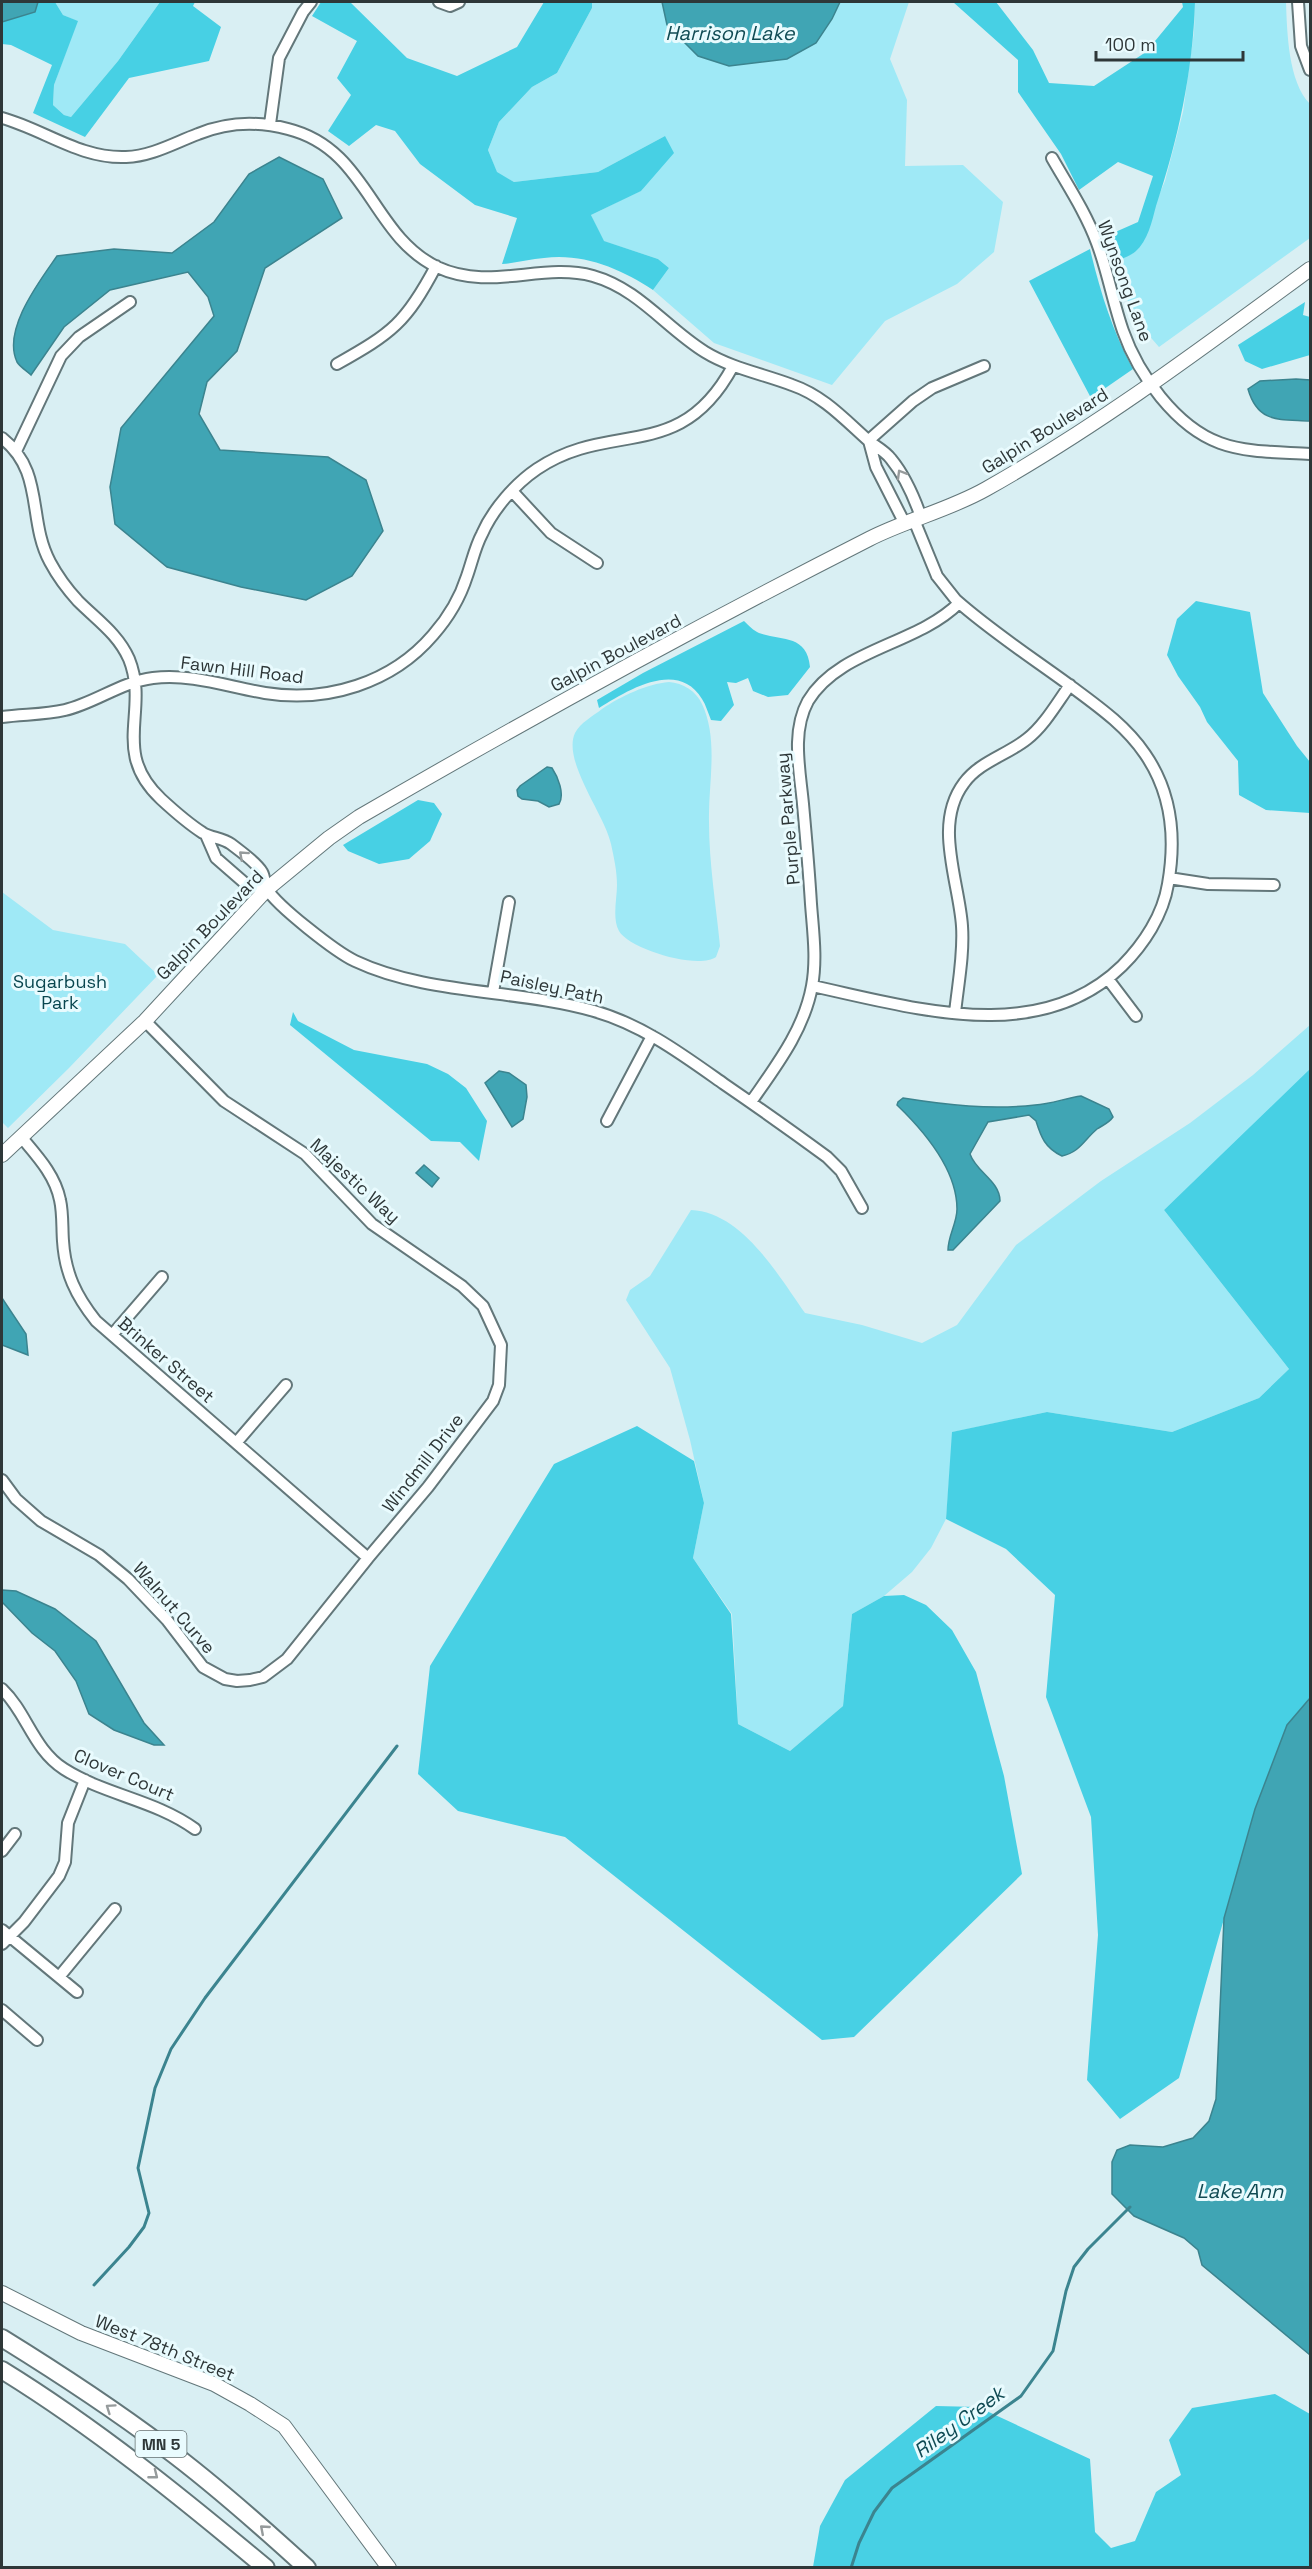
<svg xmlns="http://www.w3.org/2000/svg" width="1312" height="2569" font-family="'Space Grotesk',sans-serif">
  <rect width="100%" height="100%" fill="#d9eff3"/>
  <!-- green -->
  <path fill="#9fe9f6" d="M55 2H160L118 61 71 117 64 115 53 105 54 85 77 21 63 15Z
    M592 2H662L667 25 698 56 729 66 787 59 816 43 832 20 840 2H909L890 59 907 100 905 166 963 165 1003 202 994 252 957 284 885 321 832 385 714 343 653 290 669 268 658 259 603 241 591 215 642 190 665 136 598 172 514 182 497 173 488 150 499 122 532 87 557 73 592 8Z
    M1195 2H1286C1287 31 1288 82 1310 104V238L1159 347 1133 317 1115 262 1135 252 1165 181 1183 112 1194 32Z
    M669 682C683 683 696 691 702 704 719 740 708 784 709 822 709 863 716 905 720 946L716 957C698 970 629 949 619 931 612 918 617 899 617 885 617 871 614 858 611 844 605 815 562 761 575 733 580 723 593 716 602 709 621 696 647 684 669 682Z
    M2 892 53 930 125 944 158 975 69 1068 8 1128 2 1122Z
    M1310 1025V1071L1164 1210 1289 1369 1259 1398 1172 1432 1047 1412 953 1432 946 1519 931 1548 912 1572 884 1596 852 1614 843 1706 790 1751 738 1724 732 1614 693 1558 704 1503 690 1440 670 1368 626 1300 630 1290 650 1276 691 1210C742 1212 778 1275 805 1313L862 1325 922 1343 957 1325 1016 1245 1101 1181 1190 1123 1253 1075Z"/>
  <!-- forest -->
  <path fill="#47d0e4" d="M38 2H55L63 15 78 21 54 85 53 105 64 115 71 117 118 61 160 2H195L193 6 221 27 209 61 129 78 85 137 33 113 52 65 11 45 2 44V22L35 12Z
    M321 2H350L407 58 457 76 517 47 544 2H592V8L557 73 532 87 499 122 488 150 497 172 514 182 598 172 665 136 674 153 641 191 591 215 604 241 658 259 669 268 653 290C621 269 584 253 544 258 530 259 516 263 502 264L517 218 475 205 420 164 395 131 376 125 349 146 328 131 351 95 337 78 357 41 312 16Z
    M953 2H996L1033 50 1049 83 1094 86 1146 52 1183 7 1182 2H1195C1193 71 1178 140 1156 206 1152 221 1148 241 1135 252 1130 256 1121 259 1114 262L1104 237 1138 222 1153 176 1118 162 1079 190 1061 154 1018 92V60Z
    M1090 249C1100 291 1112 330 1133 369L1091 398 1029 281Z
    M1305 302 1303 315 1310 317V355L1262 369 1245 361 1238 345Z
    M1196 601 1250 612 1263 693 1297 746 1310 762V813L1266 810 1239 795 1238 761 1207 722 1200 707 1178 676 1167 655 1177 619Z
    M744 621C748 625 754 631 759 633 781 641 807 634 810 667L788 695 768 697 753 691 748 678 736 683 727 682 734 705 721 721 711 720C708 713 706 705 702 699 678 659 628 690 599 708L597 700 643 673Z
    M418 800 434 803 442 814 430 841 409 859 379 864 348 851 343 845Z
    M293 1012 298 1021 354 1050 427 1064 448 1074 466 1088 487 1121 479 1161 460 1142 431 1141 290 1025Z
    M1310 1069V1698L1287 1725 1255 1809 1179 2078 1120 2119 1087 2080 1098 1935 1091 1817 1046 1697 1055 1595 1006 1549 946 1519 952 1432 1047 1412 1172 1432 1259 1398 1289 1369 1164 1210Z
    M637 1426 694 1461 704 1503 693 1558 731 1614 738 1724 790 1751 843 1706 852 1614 884 1596 904 1595 926 1605 952 1630 976 1672 1004 1776 1022 1874 854 2037 822 2040 565 1837 458 1811 418 1774 430 1666 554 1464Z
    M1275 2394 1310 2414V2567H813L820 2526 845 2480 936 2406 978 2407 1090 2459 1095 2532 1111 2548 1135 2541 1156 2492 1181 2475 1169 2440 1192 2408Z"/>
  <!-- water -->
  <path fill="#40a5b4" stroke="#3b848f" stroke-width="1.5" d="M2 2H38L35 12 2 22Z
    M662 2H840L832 19 816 43 787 59 729 66 698 56 667 25Z
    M279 157 323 179 342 218 265 268 237 351 207 382 199 414 220 450 328 457 366 480 383 531 352 576 306 600 241 587 167 567 115 524 110 487 121 428 214 316 208 297 188 272 110 290 64 327 31 375C27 371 20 367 17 362 2 330 39 282 57 256L114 249 172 253 214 222 249 174Z
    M1296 379 1310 380V421C1280 419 1258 424 1248 389L1260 381Z
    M547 767 552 768C558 777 565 794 559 804L549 807 538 801 522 799 518 796 517 790 520 786Z
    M499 1071 509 1073 526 1085 527 1097 523 1119 512 1127 485 1083Z
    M1081 1096 1109 1109 1113 1117C1109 1123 1103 1125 1097 1129 1084 1140 1080 1152 1062 1156 1045 1148 1041 1137 1036 1121L1029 1115 988 1122 970 1154C976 1172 1000 1181 1000 1201L953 1250H948C948 1236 957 1223 957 1209 957 1169 924 1131 897 1105L898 1102 903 1098C947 1105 990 1110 1035 1105 1051 1104 1066 1098 1081 1096Z
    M424 1165 439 1178 432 1187 416 1173Z
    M2 1298 26 1334 28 1355 2 1345Z
    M2 1590 16 1591 55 1609 96 1641 144 1723 164 1745H154L114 1730 89 1714 76 1681 55 1651 32 1633 2 1602Z
    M1310 1698V2355L1202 2265 1198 2250 1184 2238 1134 2216 1112 2194V2162L1117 2150 1130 2145 1163 2147 1193 2138 1209 2121 1216 2099 1224 1918 1255 1809 1287 1725Z"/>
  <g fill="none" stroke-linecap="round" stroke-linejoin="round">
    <!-- stream -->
    <path stroke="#3b848f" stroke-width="3" d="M94 2285 129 2247 144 2227 149 2213 138 2168 155 2088 171 2049 205 1998 397 1746
      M851 2568 859 2543 874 2512 892 2488 1021 2396 1053 2351 1066 2291 1074 2267 1088 2249 1130 2207"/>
    <!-- minor casing -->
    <g stroke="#63777a" stroke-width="14">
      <path id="minor" d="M439 2 450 6 459 2
        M1298 2 1301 46 1310 70
        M2 118C43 129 80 159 126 157 152 156 174 143 198 134 227 122 258 121 288 129 368 149 371 235 437 267 491 292 541 262 593 276 639 289 666 328 705 352 731 368 763 374 792 385 824 396 845 420 870 442 877 447 886 452 891 459 905 476 914 497 921 517
        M270 124 279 58 303 12 311 2
        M1052 158C1068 186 1086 213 1097 243 1108 272 1113 303 1123 331 1138 374 1176 427 1220 443 1247 453 1281 452 1310 454
        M337 364C392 333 406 323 436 266
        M2 438C45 472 27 519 50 562 58 577 67 589 78 601 97 620 118 634 129 659 150 711 110 751 161 799 174 811 189 824 203 833 212 838 223 838 231 844 240 851 256 862 262 872 265 877 264 884 267 889 277 906 336 952 355 961 427 995 517 989 594 1011 643 1025 683 1055 724 1084 759 1108 793 1132 827 1157L841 1171 862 1208
        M869 440 913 401 932 388 984 366
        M869 441 876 467 905 524
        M16 451 61 356 79 337 130 302
        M512 491 551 533 597 563
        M2 717C22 714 44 715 65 710 95 703 121 682 153 678 191 673 229 687 265 693 327 703 392 683 433 635 448 618 460 598 467 576 472 562 475 547 482 534 493 509 515 484 537 469 611 419 680 465 733 366
        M206 835 216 858 247 885 267 889
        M1169 878 1208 884 1274 885
        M1108 979 1136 1016
        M812 986C912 1007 1038 1048 1122 966 1144 944 1163 915 1168 884 1176 839 1172 793 1145 754 1126 726 1099 707 1072 687 1034 659 992 632 956 600L937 576 914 520
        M493 992 509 902
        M955 1013C958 984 964 955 962 926 959 881 933 824 964 783 979 762 1007 755 1027 739 1044 726 1057 703 1070 685
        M751 1102C776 1066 804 1030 812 986 817 959 813 931 811 904 809 871 806 837 803 804 800 771 791 732 808 701 839 649 917 645 959 603
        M607 1121 652 1036
        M22 1138C37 1156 55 1175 60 1200 63 1213 62 1228 63 1241 65 1273 76 1296 96 1321L368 1558
        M112 1335 162 1277
        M236 1443 286 1385
        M2 1480 16 1499 41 1521 99 1555 128 1579 167 1620 203 1667 225 1679 237 1681 250 1680 263 1677 287 1659 368 1558 428 1487 493 1401 499 1385 501 1345 483 1306 462 1286 372 1224 305 1154 224 1101 145 1021
        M2 1689C27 1713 33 1749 64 1769 105 1795 155 1800 195 1829
        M2 1851 15 1834
        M2 1930 77 1992
        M2 1944 24 1922 59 1876 65 1862 68 1823 85 1780
        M59 1977 115 1909
        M2 2010 37 2040"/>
    </g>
    <!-- tertiary casing -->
    <g stroke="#63777a" stroke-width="16">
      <path id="tertiary" d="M2 1155 145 1021 267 889 329 838 359 817C526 720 696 627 869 539 906 520 949 510 986 489 1100 425 1205 346 1310 269
        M2 2293 81 2333 214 2384 250 2404 284 2426 389 2568"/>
    </g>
    <!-- primary casing -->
    <g stroke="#63777a" stroke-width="20">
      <path id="primary" d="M2 2338C57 2372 112 2408 164 2447 214 2484 261 2526 307 2568
        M2 2370C96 2428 181 2497 266 2568"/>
    </g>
    <!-- minor -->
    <use href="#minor" stroke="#fff" stroke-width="10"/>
    <!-- tertiary -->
    <use href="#tertiary" stroke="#fff" stroke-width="14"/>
    <!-- primary -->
    <use href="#primary" stroke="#fff" stroke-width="16"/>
  </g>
  <!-- one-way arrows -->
  <defs><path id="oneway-chevron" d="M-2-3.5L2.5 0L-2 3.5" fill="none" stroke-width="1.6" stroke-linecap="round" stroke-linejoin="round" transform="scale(1.5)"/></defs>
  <g stroke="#969b9c">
    <use href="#oneway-chevron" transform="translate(901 474) rotate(-120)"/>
    <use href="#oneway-chevron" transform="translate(243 855) rotate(-138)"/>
    <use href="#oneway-chevron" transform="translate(110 2408) rotate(-145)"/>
    <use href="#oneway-chevron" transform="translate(154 2475) rotate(38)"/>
    <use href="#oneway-chevron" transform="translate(264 2529) rotate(-139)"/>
  </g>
  <g text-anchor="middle" stroke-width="6" stroke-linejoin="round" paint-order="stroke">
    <!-- shield labels -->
    <rect fill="#e9fbfe" stroke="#667273" stroke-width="1.5" x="135.5" y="2431" width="51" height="26" rx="4.5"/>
    <g font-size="16" font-weight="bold" fill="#2e3738">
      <text x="161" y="2450">MN 5</text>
    </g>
    <!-- street labels -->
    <g font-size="18" fill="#2e3738" stroke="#e9fbfe">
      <text transform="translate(1125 281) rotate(70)" y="6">Wynsong Lane</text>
      <text transform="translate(1045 431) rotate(-32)" y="6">Galpin Boulevard</text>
      <text transform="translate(616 653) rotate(-28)" y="6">Galpin Boulevard</text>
      <text transform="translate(242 670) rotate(7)" y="6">Fawn Hill Road</text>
      <text transform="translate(788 819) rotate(-95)" y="6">Purple Parkway</text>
      <text transform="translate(210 925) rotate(-46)" y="6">Galpin Boulevard</text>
      <text transform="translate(552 987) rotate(12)" y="6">Paisley Path</text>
      <text transform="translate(355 1181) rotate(43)" y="6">Majestic Way</text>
      <text transform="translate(166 1360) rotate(41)" y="6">Brinker Street</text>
      <text transform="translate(423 1463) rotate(-52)" y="6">Windmill Drive</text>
      <text transform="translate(174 1608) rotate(49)" y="6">Walnut Curve</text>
      <text transform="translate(124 1775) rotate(23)" y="6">Clover Court</text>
      <text transform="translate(165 2348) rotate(22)" y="6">West 78th Street</text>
    </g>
    <!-- park labels -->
    <g font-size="18" fill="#08464f" stroke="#e9fbfe">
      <text x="60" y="988">Sugarbush<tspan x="60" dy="21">Park</tspan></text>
    </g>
    <!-- water labels -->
    <g font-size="20" font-style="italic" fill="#104b54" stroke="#e9fbfe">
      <text x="730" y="40">Harrison Lake</text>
      <text x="1240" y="2198">Lake Ann</text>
      <text transform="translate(959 2422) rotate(-36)" y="7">Riley Creek</text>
    </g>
  </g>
  <!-- border -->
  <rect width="1312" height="2569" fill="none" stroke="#2e3738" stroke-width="6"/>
  <!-- scale -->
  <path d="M1096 51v9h147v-9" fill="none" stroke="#2e3738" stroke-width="3"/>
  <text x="1105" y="51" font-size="18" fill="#2e3738" stroke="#e9fbfe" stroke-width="4.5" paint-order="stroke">100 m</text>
</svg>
